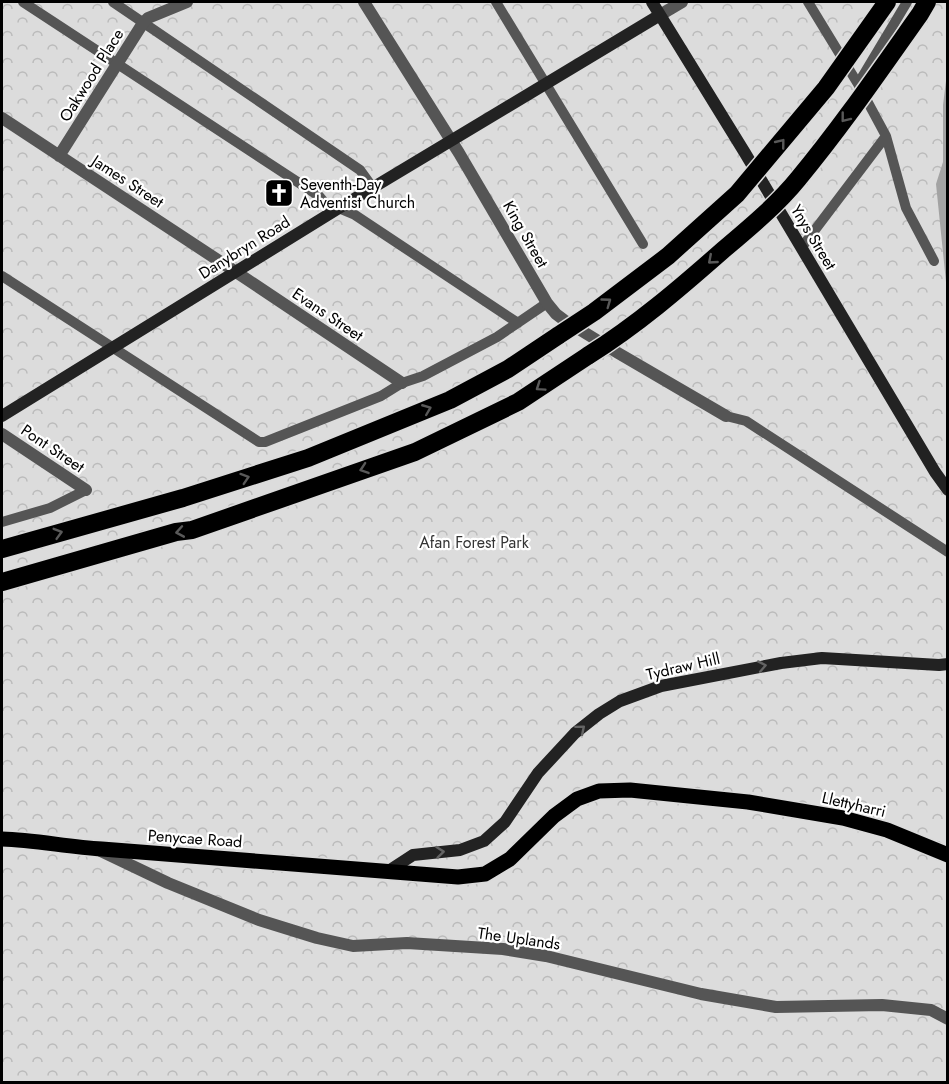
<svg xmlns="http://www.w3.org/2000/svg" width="949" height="1084" font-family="Jost,sans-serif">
  <defs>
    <pattern id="park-crowns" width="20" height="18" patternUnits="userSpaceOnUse" patternTransform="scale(1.5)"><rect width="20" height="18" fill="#dcdcdc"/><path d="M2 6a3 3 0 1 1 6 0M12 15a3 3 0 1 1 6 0" fill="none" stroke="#bbb"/></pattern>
  </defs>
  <rect width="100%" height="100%" fill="#fff"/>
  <!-- park -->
  <path fill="url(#park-crowns)" d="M2 2H947V1082H2Z"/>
  <!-- water -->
  <path fill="#a3a3a3" d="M947 73V286L946 282 936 184 943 162V105Z"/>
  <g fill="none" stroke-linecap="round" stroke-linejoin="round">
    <!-- primary casing -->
    <g stroke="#dbdbdb" stroke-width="18">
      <path id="primary" d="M2 839C35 840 68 847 102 849 221 858 339 868 458 877L485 874 510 859 554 816 577 799 599 791 630 790 748 802 843 818 887 830 948 855"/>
    </g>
    <!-- highway casing -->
    <g stroke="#dbdbdb" stroke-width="21">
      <path id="highway" d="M2 549 183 498 308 458 450 400 508 369 559 335
        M2 582 176 532 192 530 415 452 518 402 589 355"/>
    </g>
    <!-- lane -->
    <path stroke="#555" stroke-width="10" d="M23 2 319 196 324 202 355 215 518 323
      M113 2 360 170 373 188
      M496 2 643 244
      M808 2 858 84
      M886 136 906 208 934 261
      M802 247 886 136 858 84 907 2
      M2 276 259 442H265L381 396 402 383 423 376 497 337 547 303
      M726 416 746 421 948 552
      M2 522 50 508 86 490"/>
    <!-- street -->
    <path stroke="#555" stroke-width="12" d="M364 2 459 153 547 303 556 314 564 320 618 353 726 416
      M660 15 682 2
      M2 118 236 272 402 383
      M59 156 143 23 148 18 187 2
      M2 434 86 490
      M101 851 168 883 259 920 317 938 353 946 407 943 503 949 546 956 701 994 776 1007 882 1005 931 1010 948 1019"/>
    <!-- secondary -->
    <path stroke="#222" stroke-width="12" d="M652 2 745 153 935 472 948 490
      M2 416 339 208 660 15
      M387 872 413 855 460 850 484 841 505 822 538 773 575 733 599 714 620 701 661 686 781 663 822 658 939 665 948 664"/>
    <!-- primary -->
    <use href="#primary" stroke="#000" stroke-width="15"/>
    <!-- highway -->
    <use href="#highway" stroke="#000" stroke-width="18"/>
    <!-- highway-bridge casing -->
    <g stroke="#dbdbdb" stroke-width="21" stroke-linecap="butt">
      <path id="highway-bridge" d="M559 335 594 312 668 256 737 194 826 88 887 2
        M589 355C637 325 680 288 722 251 748 229 777 205 798 179 842 126 881 69 920 14L927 2"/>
    </g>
    <!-- highway-bridge -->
    <use href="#highway-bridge" stroke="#000" stroke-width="18"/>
  </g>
  <!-- one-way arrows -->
  <defs><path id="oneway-chevron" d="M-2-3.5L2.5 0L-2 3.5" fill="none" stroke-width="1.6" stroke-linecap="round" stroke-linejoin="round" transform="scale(1.5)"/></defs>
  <g stroke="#595959">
    <use href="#oneway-chevron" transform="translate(845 118) rotate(128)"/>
    <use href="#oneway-chevron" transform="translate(781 143) rotate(-51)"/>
    <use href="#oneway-chevron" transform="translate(712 260) rotate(139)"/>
    <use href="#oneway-chevron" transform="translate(607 302) rotate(-36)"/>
    <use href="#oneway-chevron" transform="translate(540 387) rotate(146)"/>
    <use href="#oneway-chevron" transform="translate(427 409) rotate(-22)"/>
    <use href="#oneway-chevron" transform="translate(364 469) rotate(161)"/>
    <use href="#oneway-chevron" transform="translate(245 478) rotate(-18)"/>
    <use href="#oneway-chevron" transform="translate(180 532) rotate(170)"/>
    <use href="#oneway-chevron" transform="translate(58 533) rotate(-16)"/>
  </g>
  <g stroke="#646464">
    <use href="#oneway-chevron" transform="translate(762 666) rotate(-11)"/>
    <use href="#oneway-chevron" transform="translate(581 729) rotate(-40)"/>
    <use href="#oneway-chevron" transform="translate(440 852) rotate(-6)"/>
  </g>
  <!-- icons -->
  <defs>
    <g id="church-square" transform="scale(1.5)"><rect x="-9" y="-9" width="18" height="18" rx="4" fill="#000" stroke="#fff"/><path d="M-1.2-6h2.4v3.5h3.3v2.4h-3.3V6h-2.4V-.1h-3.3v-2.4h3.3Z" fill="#fff"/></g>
  </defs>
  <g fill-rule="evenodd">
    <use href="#church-square" x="279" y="193"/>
  </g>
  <g text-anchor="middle" stroke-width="4.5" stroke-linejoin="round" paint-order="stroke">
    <!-- street labels -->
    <g font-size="16" fill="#000" stroke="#fff">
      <text transform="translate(91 75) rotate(-58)" y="6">Oakwood Place</text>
      <text transform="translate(128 181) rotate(33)" y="6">James Street</text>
      <text transform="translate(526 234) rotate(60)" y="6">King Street</text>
      <text transform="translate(814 237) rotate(59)" y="6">Ynys Street</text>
      <text transform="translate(244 247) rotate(-32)" y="6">Danybryn Road</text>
      <text transform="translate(328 314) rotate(34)" y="6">Evans Street</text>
      <text transform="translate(53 448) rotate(34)" y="6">Pont Street</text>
      <text transform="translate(683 666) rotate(-13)" y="6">Tydraw Hill</text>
      <text transform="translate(854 804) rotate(13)" y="6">Llettyharri</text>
      <text transform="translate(195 838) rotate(4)" y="6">Penycae Road</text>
      <text transform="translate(519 938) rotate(8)" y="6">The Uplands</text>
    </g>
    <!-- poi labels -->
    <g font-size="16" fill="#000" stroke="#fff" text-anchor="start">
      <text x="300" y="190">Seventh-Day<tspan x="300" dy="18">Adventist Church</tspan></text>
    </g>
    <!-- park labels -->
    <g font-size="16" fill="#333" stroke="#fff">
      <text x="474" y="548">Afan Forest Park</text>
    </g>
  </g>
  <!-- border -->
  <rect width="949" height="1084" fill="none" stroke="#000000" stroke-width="6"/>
</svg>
